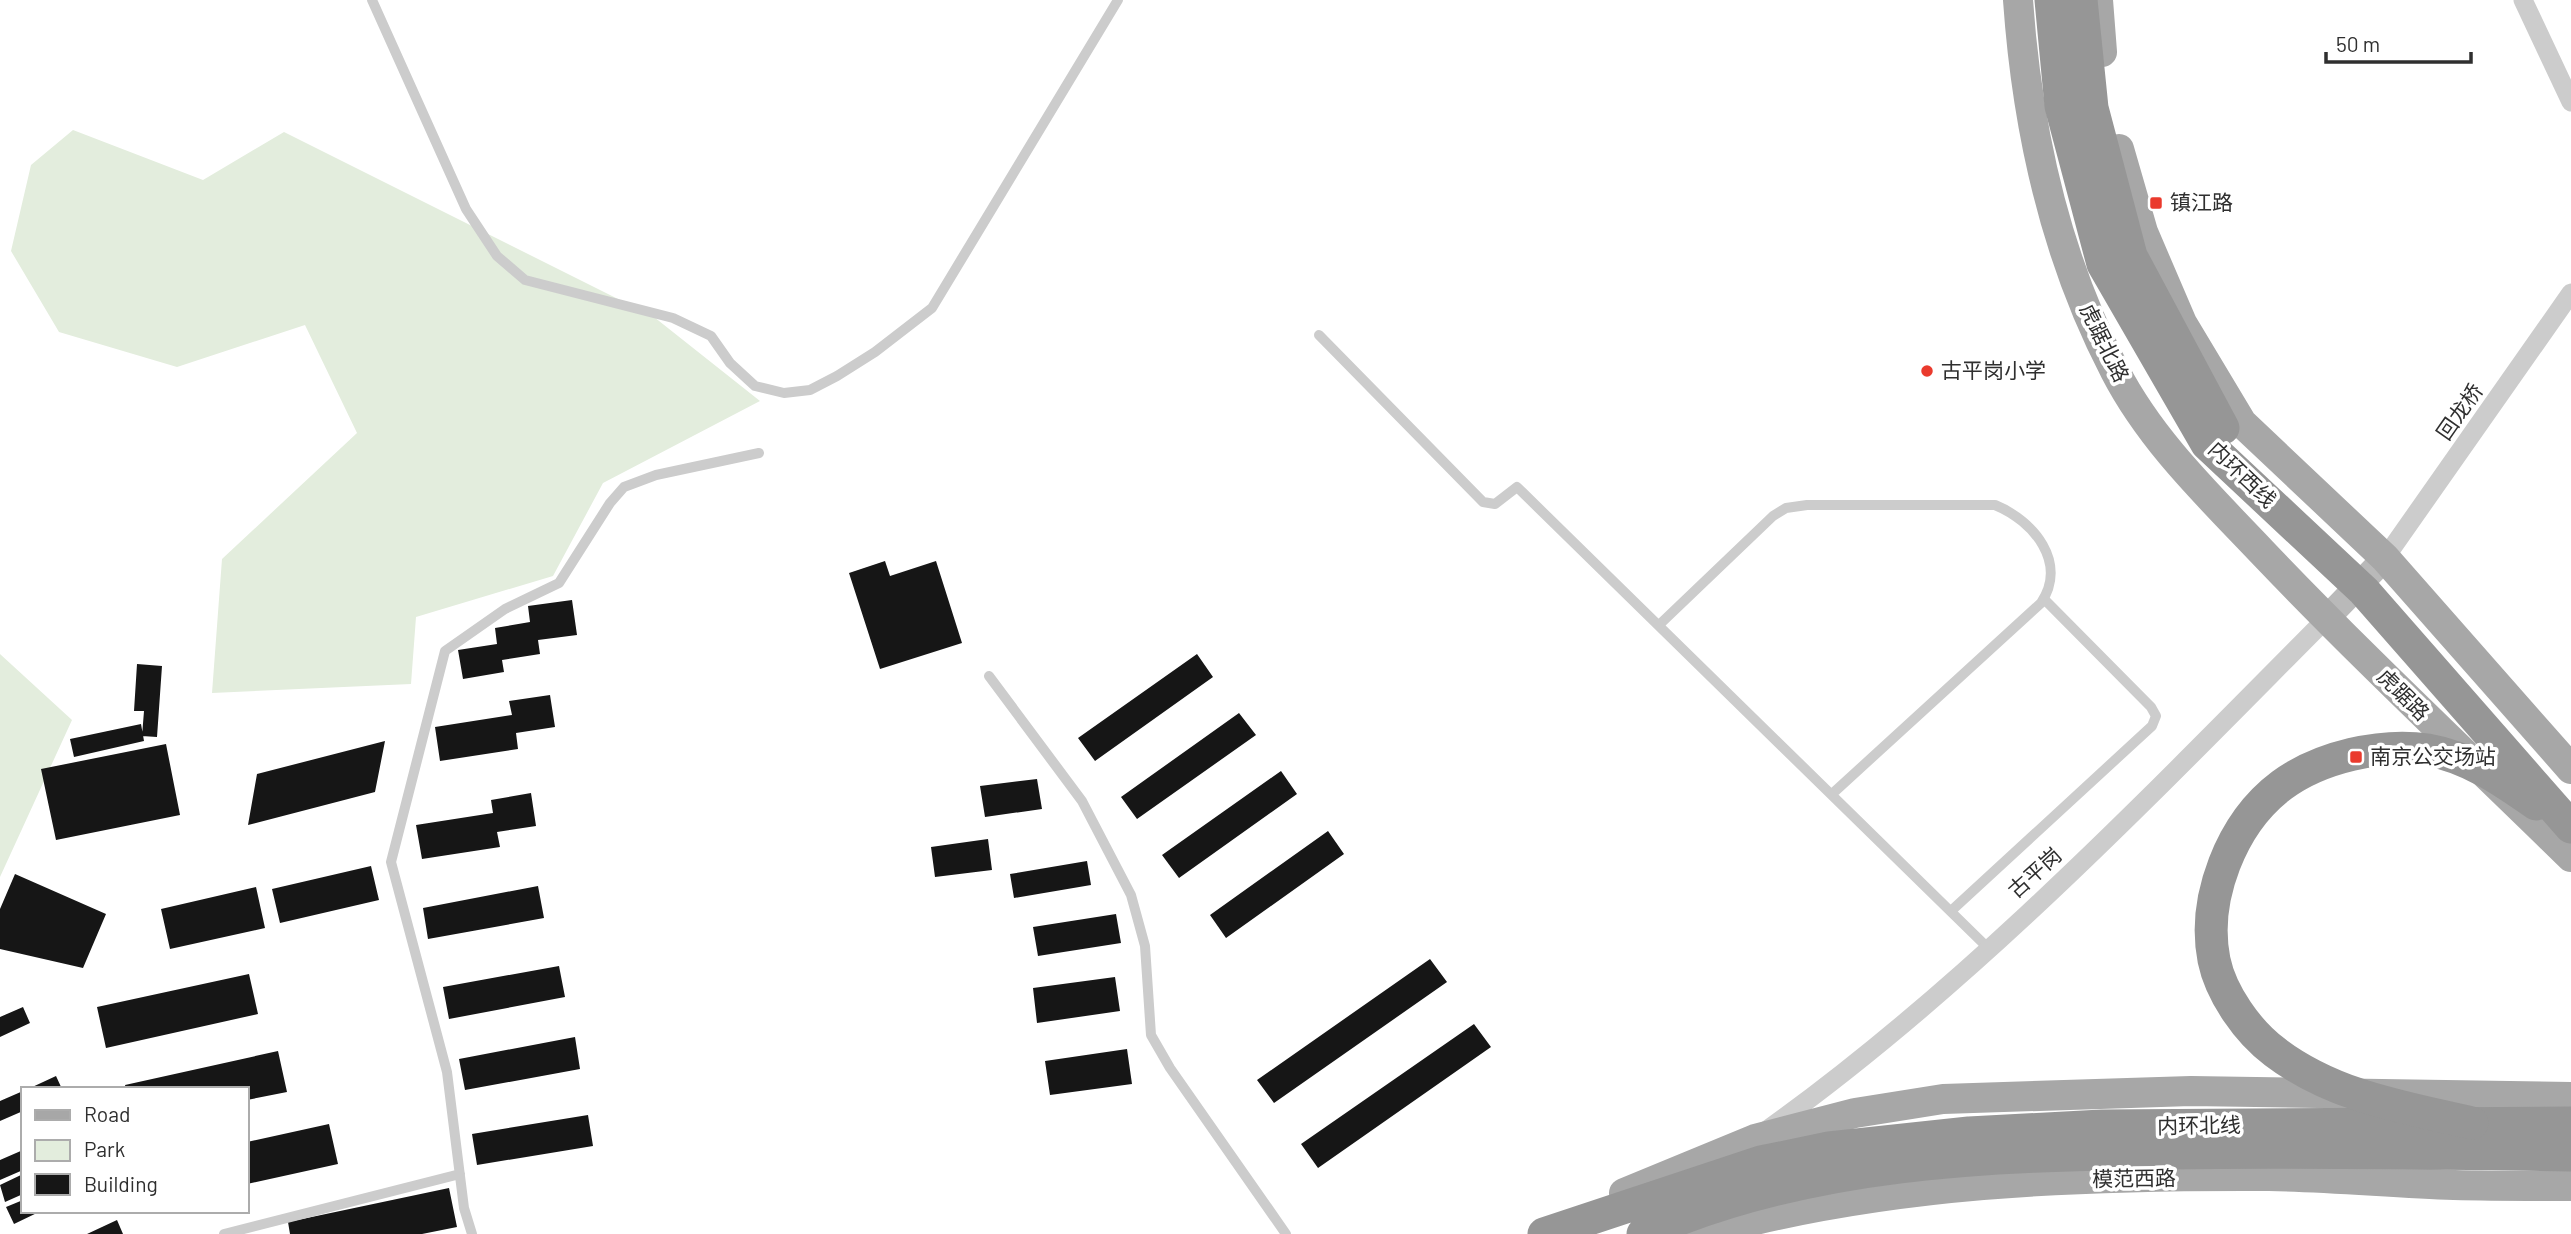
<svg xmlns="http://www.w3.org/2000/svg" width="2571" height="1234" font-family="Barlow,'Noto Sans SC',sans-serif">
  <rect width="100%" height="100%" fill="#fff"/>
  <!-- green -->
  <path fill="#e3eddd" d="M73 130 203 180 284 132 654 317 760 401 603 483 553 576 416 617 411 684 212 693 222 559 357 433 305 325 177 367 59 332 11 251 31 165Z
    M0 654 72 720 0 877Z"/>
  <!-- building -->
  <path fill="#161616" d="M885 561 890 576 936 561 962 643 880 669 849 573Z
    M572 600 577 635 538 640 540 654 502 660 504 672 463 679 458 650 497 644 495 628 530 622 528 606Z
    M1197 654 1213 677 1095 761 1078 738Z
    M137 664 162 666 157 737 142 736 144 711H134Z
    M550 695 555 727 516 733 518 749 440 761 435 727 512 715 509 701Z
    M1239 713 1256 735 1137 819 1121 797Z
    M141 724 144 741 74 757 70 739Z
    M385 741 375 792 248 825 257 774Z
    M166 744 180 815 56 840 41 769Z
    M1281 771 1297 794 1179 878 1162 855Z
    M1037 779 1042 809 985 817 980 786Z
    M531 793 536 826 497 832 500 847 422 859 416 825 493 813 491 800Z
    M1328 831 1344 854 1226 938 1210 915Z
    M988 839 992 870 935 877 931 847Z
    M1087 861 1091 885 1014 898 1010 874Z
    M371 866 379 900 280 923 272 889Z
    M15 874 106 914 83 968 0 949V909Z
    M538 886 544 918 428 939 423 908Z
    M256 887 265 928 170 949 161 909Z
    M1116 914 1121 943 1038 956 1033 927Z
    M1430 959 1447 982 1274 1103 1257 1080Z
    M559 966 565 997 449 1019 443 987Z
    M249 974 258 1014 106 1048 97 1007Z
    M1115 977 1120 1011 1037 1023 1033 988Z
    M23 1007 30 1023 0 1037V1017Z
    M1474 1024 1491 1047 1318 1168 1301 1144Z
    M575 1037 580 1069 465 1090 459 1059Z
    M1127 1049 1132 1084 1050 1095 1045 1061Z
    M278 1051 287 1092 247 1100V1089H126L125 1085Z
    M56 1076 62 1089H28Z
    M23 1091V1111L0 1121V1101Z
    M588 1115 593 1146 477 1165 472 1134Z
    M329 1124 338 1164 247 1184V1142Z
    M23 1150V1170L0 1180V1160Z
    M23 1174V1194L5 1202 0 1185Z
    M449 1188 457 1227 422 1234H290L288 1222Z
    M23 1200V1211H41L14 1224 6 1207Z
    M117 1220 123 1234H87Z"/>
  <g fill="none" stroke-linecap="round" stroke-linejoin="round">
    <!-- lane -->
    <path stroke="#ccc" stroke-width="10" d="M372 0 466 209 497 256 525 280 673 318 711 336 730 363 755 386 784 393 810 390 837 376 875 352 932 308 1118 0
      M1319 335 1483 502 1495 504 1517 487 1987 947
      M1659 625 1773 516 1786 508 1807 505H1995C2034 521 2068 563 2041 603L1832 794
      M989 676 1082 801 1131 895 1145 946 1151 1035 1170 1068 1286 1234
      M1951 911 2152 726 2156 716 2151 707 2044 599
      M224 1234 460 1174
      M472 1234 464 1208 447 1072 391 862 445 651 505 609 559 583 610 503 624 487 656 475 759 453"/>
    <!-- street -->
    <path stroke="#ccc" stroke-width="19" d="M2523 0 2571 102
      M2385 558 2571 293
      M1767 1130C1970 985 2150 796 2326 619"/>
    <!-- secondary -->
    <path stroke="#b9b9b9" stroke-width="26" d="M2326 619 2385 558"/>
    <!-- primary -->
    <path stroke="#a7a7a7" stroke-width="30" d="M2018 0C2027 129 2055 256 2115 371 2151 441 2209 496 2262 552 2362 657 2468 756 2571 857
      M2098 0 2102 52
      M2119 149 2143 232 2182 323 2242 423 2385 558 2571 769
      M1624 1193 1755 1139 1855 1113 1943 1099 2191 1091 2571 1097
      M1701 1234C1885 1182 2079 1175 2269 1176 2331 1177 2393 1183 2454 1185 2493 1186 2532 1186 2571 1186"/>
    <!-- highway -->
    <path stroke="#969696" stroke-width="33" d="M1544 1234 1761 1162 1829 1148 1969 1133 2102 1126 2571 1123
      M1643 1234C1808 1161 1990 1155 2168 1153 2302 1151 2437 1153 2571 1155"/>
    <!-- highway-bridge -->
    <path stroke="#969696" stroke-width="33" d="M2051 0 2061 106 2103 264 2207 444 2364 591 2571 827
      M2081 0 2092 108 2131 256 2223 428
      M2472 1123C2402 1107 2333 1096 2275 1052 2248 1032 2221 994 2214 960 2202 899 2231 823 2282 785 2320 757 2381 743 2428 750 2469 757 2503 781 2536 804"/>
  </g>
  <!-- markers -->
  <g fill="#ea3a2d" stroke="#fff" stroke-width="2.5">
    <rect x="2149" y="196" width="14" height="14" rx="3.5"/>
    <circle cx="1927" cy="371" r="7"/>
    <rect x="2349" y="750" width="14" height="14" rx="3.5"/>
  </g>
  <g text-anchor="middle" stroke-width="7" stroke-linejoin="round" paint-order="stroke">
    <!-- poi labels -->
    <g font-size="21" fill="#2f2f2f" stroke="#fff" text-anchor="start">
      <text x="2170" y="210">镇江路</text>
      <text x="1941" y="378">古平岗小学</text>
      <text x="2370" y="764">南京公交场站</text>
    </g>
    <!-- street labels -->
    <g font-size="21" fill="#2f2f2f" stroke="#fff">
      <text transform="translate(2104 343) rotate(64)" y="7">虎踞北路</text>
      <text transform="translate(2460 412) rotate(-55)" y="7">回龙桥</text>
      <text transform="translate(2242 475) rotate(44)" y="7">内环西线</text>
      <text transform="translate(2403 695) rotate(45)" y="7">虎踞路</text>
      <text transform="translate(2035 873) rotate(-42)" y="7">古平岗</text>
      <text transform="translate(2199 1126) rotate(-1)" y="7">内环北线</text>
      <text transform="translate(2134 1179) rotate(-1)" y="7">模范西路</text>
    </g>
  </g>
  <!-- legend -->
  <rect x="21" y="1087" width="228" height="126" fill="#ffffff" stroke="#acacac" stroke-width="2"/>
  <rect x="35" y="1110" width="35" height="10" fill="#a7a7a7" stroke="#acacac" stroke-width="2"/>
  <text x="84" y="1122" font-size="21" fill="#2f2f2f">Road</text>
  <rect x="35" y="1140" width="35" height="21" fill="#e3eddd" stroke="#acacac" stroke-width="2"/>
  <text x="84" y="1157" font-size="21" fill="#2f2f2f">Park</text>
  <rect x="35" y="1174" width="35" height="21" fill="#161616" stroke="#acacac" stroke-width="2"/>
  <text x="84" y="1192" font-size="21" fill="#2f2f2f">Building</text>
  <!-- scale -->
  <path d="M2326 52v10h145v-10" fill="none" stroke="#2f2f2f" stroke-width="3.5"/>
  <text x="2336" y="52" font-size="21" fill="#2f2f2f" stroke="#ffffff" stroke-width="5" paint-order="stroke">50 m</text>
</svg>
